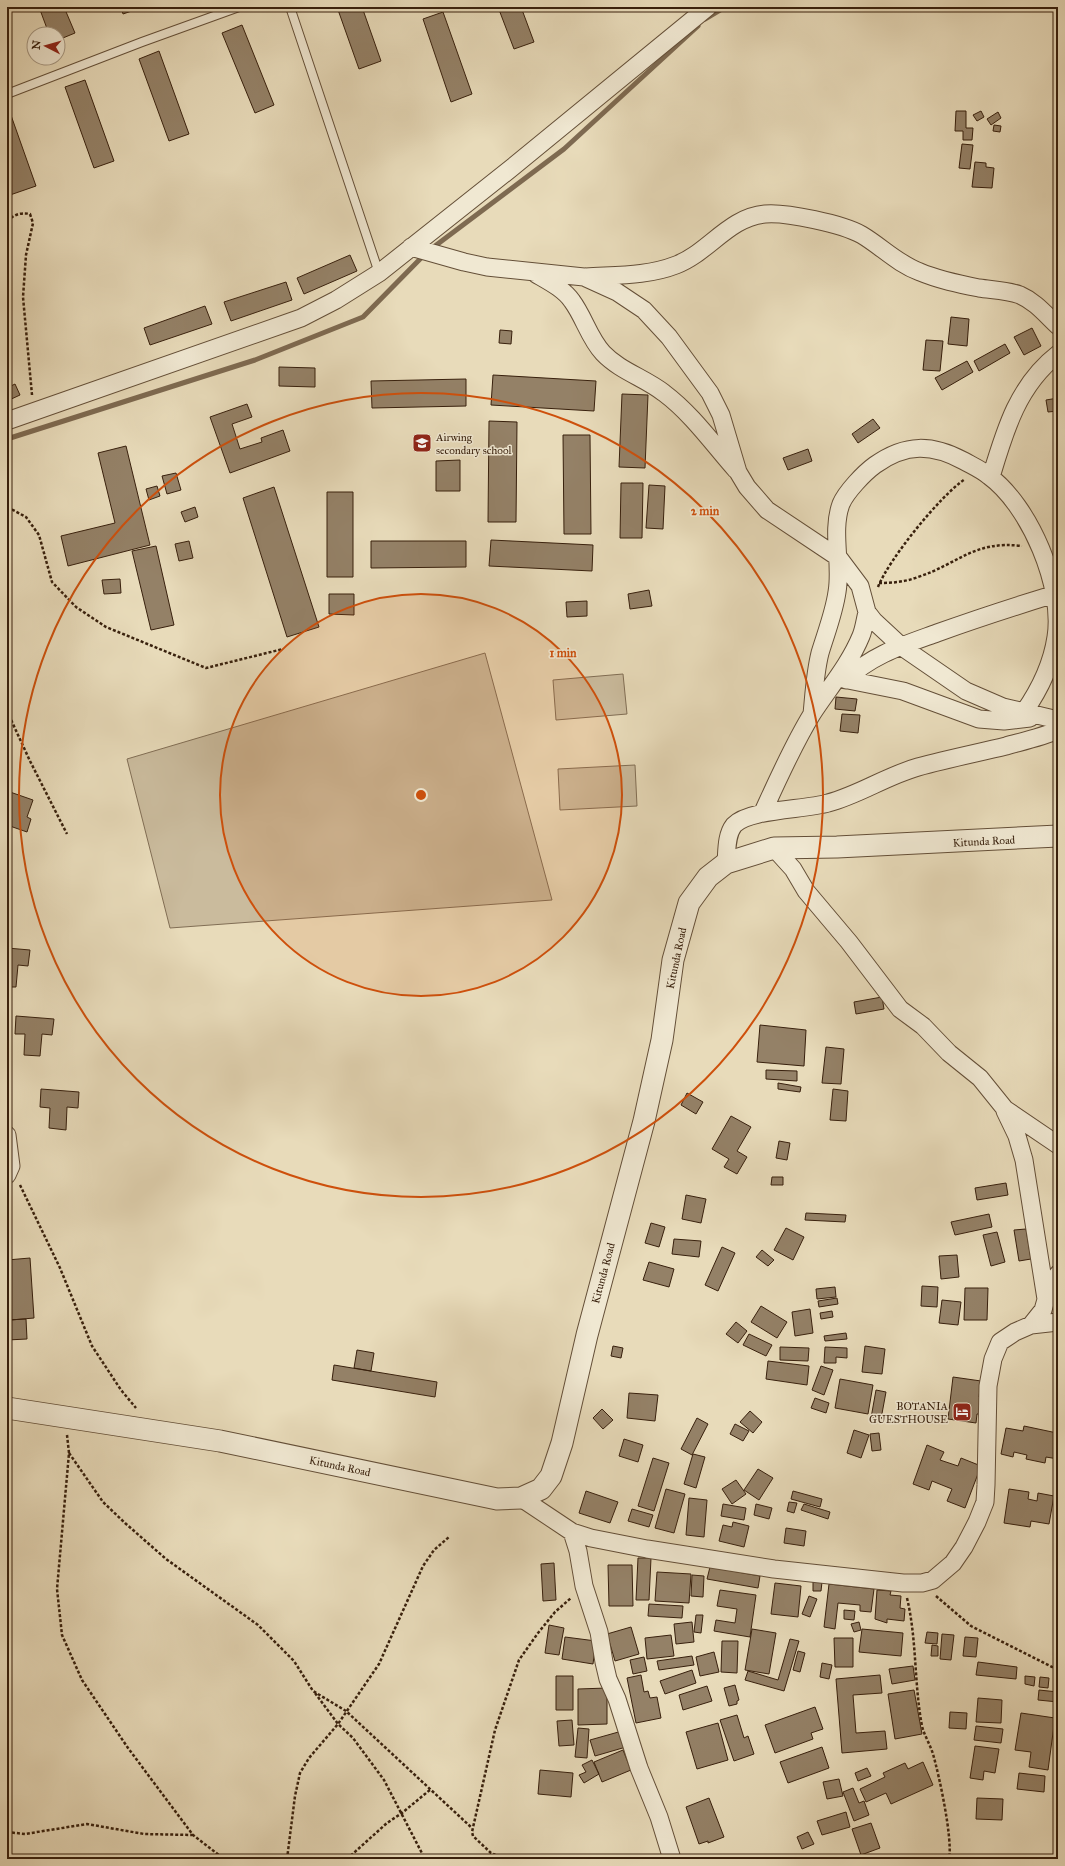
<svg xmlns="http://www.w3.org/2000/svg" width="1065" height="1866" font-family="'IM FELL Great Primer',serif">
  <rect width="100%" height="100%" fill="#e8dbba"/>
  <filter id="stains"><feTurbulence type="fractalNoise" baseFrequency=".005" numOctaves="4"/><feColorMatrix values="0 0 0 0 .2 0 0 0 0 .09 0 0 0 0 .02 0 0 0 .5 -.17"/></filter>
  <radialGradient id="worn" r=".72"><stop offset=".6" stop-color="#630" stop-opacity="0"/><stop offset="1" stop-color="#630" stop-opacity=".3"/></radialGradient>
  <!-- green -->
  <path fill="#cabb9d" stroke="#816e55" d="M485 653 552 900 170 928 127 759Z
    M623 674 627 714 556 720 553 680Z
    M635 765 637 806 560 810 558 769Z"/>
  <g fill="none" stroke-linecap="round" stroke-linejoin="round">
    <!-- stream -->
    <path stroke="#7e6a51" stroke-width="5" d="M705 19 725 7
      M431 249 564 149 698 26
      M7 439 255 360 363 317 425 254"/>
  </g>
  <!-- building -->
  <path fill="#948167" stroke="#38200d" d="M39 7H64L75 33 58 40V34H49Z
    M121 7H143L123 14Z
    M337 7H362L381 61 359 69Z
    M498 7H521L534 42 514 49Z
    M443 12 472 94 451 102 423 19Z
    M242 25 274 105 255 113 222 33Z
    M159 51 189 134 169 141 139 59Z
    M85 80 114 161 94 168 65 87Z
    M7 104 36 186 10 195 7 187Z
    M956 111H966V128H973L972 140H963V131H955Z
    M981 111 984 117 977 121 973 115Z
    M998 112 1001 118 991 125 987 119Z
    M994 125 1001 126 1000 132 993 131Z
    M962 144 973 145 970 169 959 168Z
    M975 162 986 163V167L994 168 992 188 972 187Z
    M350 255 357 271 304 294 297 278Z
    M286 282 292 300 231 321 224 302Z
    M205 306 212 324 150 345 144 328Z
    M951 317 969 319 967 346 948 344Z
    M1032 328 1041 346 1024 355 1014 337Z
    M500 330 512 331 511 344 499 343Z
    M926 340 943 341 940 371 923 370Z
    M1005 344 1010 353 979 371 974 361Z
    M967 361 973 372 942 390 935 378Z
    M279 367 315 368V387L279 386Z
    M493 375 596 381 594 411 491 405Z
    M466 379V406L372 408 371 381Z
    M15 384 20 395 7 401V388Z
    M622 394 648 395 645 468 619 467Z
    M1058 398V411L1048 412 1046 400Z
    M247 404 252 417 232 424 240 449 262 442 261 438 283 430 290 451 230 473 210 417Z
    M873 419 880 428 858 443 852 434Z
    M489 421 517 422 516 522H488Z
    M563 435H590L591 534H564Z
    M126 446 150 545 68 566 61 536 115 523 98 453Z
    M808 449 812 461 788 470 783 458Z
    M460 460V491H436V461Z
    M176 473 181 490 167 494 162 476Z
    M621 483H643L642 538H620Z
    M649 485 665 486 663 529 646 528Z
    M157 486 160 496 149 500 146 489Z
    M274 487 319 627 287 637 243 498Z
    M327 492H353V577H327Z
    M195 507 198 517 185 522 181 512Z
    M491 540 593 545 592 571 489 566Z
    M189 541 193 558 179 561 175 544Z
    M371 541H466V567L371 568Z
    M156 546 174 625 151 630 132 551Z
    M120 579 121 593 104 594 102 580Z
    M649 590 652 606 630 609 628 594Z
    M329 594H354V615L329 614Z
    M587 601V616L567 617 566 602Z
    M836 697 857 699 855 711 835 709Z
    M842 714 860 715 858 733 840 731Z
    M10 792 33 800 27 817 31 819 27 832 7 825V800Z
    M7 948 30 950 28 966 18 965 16 987H7Z
    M882 997 884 1009 856 1014 854 1002Z
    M16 1016 54 1019 52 1035 42 1034 40 1056 24 1055 25 1034H15Z
    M760 1025 806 1030 804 1066 757 1062Z
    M826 1047 844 1049 841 1084 822 1083Z
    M766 1070 797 1071V1081L766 1079Z
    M778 1083 801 1087 800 1092 778 1089Z
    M41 1089 79 1092 78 1108 67 1107 66 1130 49 1128 50 1108 40 1107Z
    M833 1089 848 1091 846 1121 830 1120Z
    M687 1093 703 1102 696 1114 681 1105Z
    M731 1116 751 1127 737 1151 747 1157 737 1174 724 1167 729 1159 712 1149Z
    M779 1141 790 1143 787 1160 776 1158Z
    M772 1177H783V1185H771Z
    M1006 1183 1008 1195 977 1200 975 1188Z
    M686 1195 706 1199 701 1223 682 1219Z
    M806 1213 846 1215 845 1222 805 1220Z
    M989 1214 992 1227 955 1235 951 1222Z
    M651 1223 665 1227 659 1247 645 1243Z
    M786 1228 804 1237 793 1260 774 1250Z
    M1026 1229 1031 1259 1019 1261 1014 1230Z
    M997 1232 1005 1262 991 1266 983 1235Z
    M674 1239 701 1241 699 1257 672 1254Z
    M722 1247 735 1253 718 1291 705 1285Z
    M762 1250 774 1260 768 1266 756 1257Z
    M957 1255 959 1277 941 1279 939 1256Z
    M30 1258 34 1318 11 1320 7 1260Z
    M649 1262 674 1269 669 1287 643 1280Z
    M922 1286 938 1287 937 1307 921 1306Z
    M835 1287 836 1297 817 1299 816 1289Z
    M965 1288H988L987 1320H964Z
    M837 1298 838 1304 819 1307 818 1301Z
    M942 1300 961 1302 958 1325 939 1323Z
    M761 1306 787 1322 777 1338 751 1322Z
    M810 1309 813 1333 795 1336 792 1312Z
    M832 1311 833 1317 821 1319 820 1313Z
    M26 1319 27 1339 7 1340V1320Z
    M736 1322 747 1331 738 1343 726 1334Z
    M846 1333 847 1339 825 1341 824 1336Z
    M749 1334 772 1345 766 1356 743 1345Z
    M613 1346 623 1348 621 1358 611 1356Z
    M865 1346 885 1349 882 1374 862 1372Z
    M780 1347 809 1348 808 1361 780 1360Z
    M825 1347 847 1348V1358L836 1357V1363H824Z
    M357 1350 374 1353 371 1371 354 1368Z
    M768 1361 809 1366 807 1385 766 1379Z
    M334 1365 437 1382 435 1397 332 1380Z
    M821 1366 833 1370 824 1395 812 1390Z
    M953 1377 981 1381 979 1397 984 1398 982 1414H977L976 1423 948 1419Z
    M840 1379 873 1385 868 1414 835 1408Z
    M876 1390 886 1392 881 1419 871 1418Z
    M629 1393 658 1395 655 1421 627 1418Z
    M815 1398 829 1403 826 1413 811 1408Z
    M602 1409 613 1420 603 1429 593 1418Z
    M750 1411 762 1422 753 1433 740 1422Z
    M697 1418 708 1424 692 1455 681 1449Z
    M735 1424 749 1431 743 1441 730 1434Z
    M1024 1426 1057 1433 1056 1439H1058V1459L1046 1457 1045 1463 1026 1459 1027 1455 1014 1452 1013 1457 1001 1454 1006 1428 1023 1431Z
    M854 1430 869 1435 861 1458 847 1453Z
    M879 1433 881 1450 872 1451 870 1434Z
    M624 1439 643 1445 638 1462 619 1456Z
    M927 1445 944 1452 940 1460 958 1466 961 1458 981 1466 965 1508 947 1501 952 1489 932 1481 929 1490 913 1484Z
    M693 1454 705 1457 696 1488 684 1484Z
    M653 1458 669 1463 654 1511 638 1506Z
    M758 1469 773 1478 759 1500 744 1490Z
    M736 1480 746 1494 732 1504 722 1489Z
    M666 1489 685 1494 674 1533 655 1528Z
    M1009 1489 1029 1492 1028 1499 1037 1501 1038 1493 1054 1496 1049 1524 1031 1521 1030 1527 1004 1523Z
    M586 1491 618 1502 610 1523 579 1513Z
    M793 1491 822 1499 820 1507 791 1499Z
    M689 1498 707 1500 704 1537 686 1535Z
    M789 1502 797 1503 794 1513 787 1511Z
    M723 1504 746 1508 744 1520 721 1516Z
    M756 1504 772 1508 769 1519 754 1515Z
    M804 1504 830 1512 828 1519 801 1510Z
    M632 1509 653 1515 649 1527 628 1521Z
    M733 1522 749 1526 744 1547 719 1541 723 1525 732 1527Z
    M786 1528 806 1531 804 1546 784 1543Z
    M638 1558H651L649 1600H636Z
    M554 1563 556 1600 543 1601 541 1564Z
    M608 1565H632L633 1606H609Z
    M710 1567 760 1576 758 1588 707 1579Z
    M657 1572 691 1574 689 1603 655 1601Z
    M692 1575 704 1576 703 1597 691 1596Z
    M813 1582H822L821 1591H813Z
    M775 1583 801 1586 798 1617 771 1614Z
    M829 1584 874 1589 871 1612 860 1611V1605L838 1603 835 1629 824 1627Z
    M720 1590 756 1595 750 1637 714 1631 716 1620 735 1623 737 1609 717 1606Z
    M877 1590 891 1591 890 1595 901 1596 900 1608 905 1609 904 1621 887 1619V1623L875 1619Z
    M809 1596 817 1599 810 1617 802 1614Z
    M649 1604 683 1606 682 1618 648 1616Z
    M844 1610 855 1611 854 1620 844 1619Z
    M696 1615H703L701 1633 694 1632Z
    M692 1622 694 1642 676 1644 674 1624Z
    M859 1622 861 1630 854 1632 851 1624Z
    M549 1625 564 1628 559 1655 545 1653Z
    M631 1627 639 1654 615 1661 607 1634Z
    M752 1629 776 1633 769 1674 745 1670Z
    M862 1629 903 1633 901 1656 859 1652Z
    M927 1632 938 1633 937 1644 925 1643Z
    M942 1634 954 1635 951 1660 940 1659Z
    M671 1635 674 1656 647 1659 645 1638Z
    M565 1637 596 1641 593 1664 562 1659Z
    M965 1637 978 1638 976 1657 963 1656Z
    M834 1638H853V1667H835Z
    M790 1639 799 1641 784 1691 745 1680 748 1671 778 1680Z
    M722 1641H738L737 1673 721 1672Z
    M932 1645 938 1646V1656H931Z
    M798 1651 805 1653 800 1672 793 1670Z
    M714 1652 719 1672 700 1676 696 1657Z
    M692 1656 694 1665 659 1670 657 1661Z
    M644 1657 647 1671 633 1674 630 1660Z
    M978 1662 1017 1667 1016 1679 976 1675Z
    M822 1663 832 1665 829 1679 820 1677Z
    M913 1666 915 1680 892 1684 889 1669Z
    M692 1670 696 1683 665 1694 660 1681Z
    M641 1675 644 1692 648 1691 650 1698 657 1697 661 1718 636 1723 627 1678Z
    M880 1675 882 1693 853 1695 856 1733 885 1731 887 1749 842 1753 836 1679Z
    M556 1676H573V1710H556Z
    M1025 1676 1035 1677 1034 1686 1025 1684Z
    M1040 1677 1049 1678 1048 1688 1039 1687Z
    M735 1685 739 1700 737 1701V1704L729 1706 724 1688Z
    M707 1686 712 1701 683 1710 679 1695Z
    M607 1688V1724L578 1725V1689Z
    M914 1690 922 1734 895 1739 888 1694Z
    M1039 1690 1058 1692V1702L1038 1700Z
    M978 1698 1002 1700 1001 1723 976 1722Z
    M815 1707 823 1729 811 1733 813 1739 775 1753 765 1725Z
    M950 1712 967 1713 966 1729 949 1728Z
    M1021 1713 1055 1718 1048 1770 1029 1767 1031 1752 1015 1750Z
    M737 1715 744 1738 748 1736 754 1754 734 1761 720 1720Z
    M572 1720 574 1745 559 1746 557 1721Z
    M718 1723 728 1760 697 1769 686 1732Z
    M976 1726 1003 1729 1001 1743 974 1740Z
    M578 1728 589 1729 587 1758 575 1757Z
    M622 1731 626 1747 595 1756 590 1740Z
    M975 1746 999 1749 995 1773 984 1771 983 1780 970 1778Z
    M822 1747 829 1768 788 1783 780 1762Z
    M623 1750 631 1770 602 1782 594 1762Z
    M592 1760 599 1774 584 1783 579 1775 586 1772 582 1765Z
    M923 1762 933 1785 891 1804 886 1793 866 1802 860 1789 885 1777 883 1773 905 1763 908 1769Z
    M867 1768 871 1776 858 1781 855 1773Z
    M540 1770 573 1773 571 1797 538 1794Z
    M1019 1773 1045 1776 1044 1792 1017 1789Z
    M839 1779 843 1796 827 1799 823 1782Z
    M853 1788 859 1803 864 1801 869 1815 854 1821 843 1792Z
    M709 1798 724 1837 708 1843V1841L699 1844 686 1807Z
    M977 1798 1003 1799 1002 1820 976 1819Z
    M846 1812 850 1827 822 1835 817 1821Z
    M871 1823 880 1848 861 1855 852 1829Z
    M808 1832 814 1844 802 1849 797 1837Z"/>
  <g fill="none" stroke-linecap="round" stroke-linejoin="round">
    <!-- service casing -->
    <g stroke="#644f38" stroke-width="10">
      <path id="service" d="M290 7 379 273
        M7 94 142 42 239 7"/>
    </g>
    <!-- minor casing -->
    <g stroke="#644f38" stroke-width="19">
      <path id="minor" d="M411 247 464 262 487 267 584 277 617 292 644 310 669 337 710 393 721 415 738 472 747 487 767 510 839 558 860 586 867 612 874 621 902 647 966 691 1003 707 1058 720
        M536 274C548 281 564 289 572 301 584 317 589 338 603 353 620 371 645 378 664 393 692 414 713 444 736 470
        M586 277C616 275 648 276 676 265 708 253 729 217 765 214 786 212 843 224 862 235 882 247 898 264 920 272 939 280 959 284 979 288 992 290 1007 290 1020 295 1036 302 1046 315 1058 326
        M7 421 301 318 336 300 379 273 509 170 708 7
        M991 477C1005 430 1018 385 1058 354
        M838 678 903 691 979 719 1004 721 1030 718
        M846 680C871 655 904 645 937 633 976 619 1016 606 1055 594
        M812 714C814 694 815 673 820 653 826 633 834 613 837 592 842 564 831 531 841 504 846 492 864 473 875 465 906 443 932 444 964 461 973 466 982 470 989 476 1030 506 1064 587 1056 637 1052 664 1040 689 1024 712
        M763 812C778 779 793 745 812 714 829 688 849 665 861 636 864 629 865 620 867 612
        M774 848 793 869 806 891 849 942 900 1009 923 1026 949 1053 980 1078 1005 1109 1058 1145
        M726 863C727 851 726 835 734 825 749 809 805 810 828 803 859 795 886 776 918 767 947 759 977 753 1006 746 1024 741 1042 737 1058 730
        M1005 1111 1017 1136 1024 1160 1046 1299
        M7 1135 11 1166 7 1175
        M1031 1325 1058 1322
        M521 1498 572 1532 591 1538 647 1549 774 1569 903 1583H922L933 1580 953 1563 964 1547 977 1522 985 1502 986 1485 988 1386 993 1359 1000 1342 1015 1332 1031 1325 1043 1310 1049 1289 1058 1274
        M572 1532 578 1551 584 1586 599 1632 604 1662 608 1679 617 1699 639 1768 659 1817 672 1859"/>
    </g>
    <!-- tertiary casing -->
    <g stroke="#644f38" stroke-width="23">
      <path id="tertiary" d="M7 1408 220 1441 497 1499 521 1498 541 1489 551 1476 562 1443 587 1335 644 1121 662 1040 673 960 689 903 708 877 726 863 774 848 837 847 1058 836"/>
    </g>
    <!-- path -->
    <path stroke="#38200d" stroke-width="2.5" stroke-dasharray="3 2" stroke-linecap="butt" d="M7 221C14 215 20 212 30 214L33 223 26 255 23 297 32 395
      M7 509 13 510 26 517 39 535 52 582 76 607 106 627 206 668 283 649
      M879 583C892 583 905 582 918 577 958 564 974 540 1022 546
      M878 587C889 559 940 496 965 479
      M7 711 30 761 67 834
      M20 1185 60 1268 92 1346 121 1390 136 1408
      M67 1435 69 1453 57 1589 62 1635 82 1680 128 1748 193 1835 224 1859
      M69 1453 103 1502 125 1523 166 1559 258 1625 294 1661 313 1691 346 1711 472 1828
      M936 1596 971 1626 1058 1670
      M907 1598C917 1640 914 1684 922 1726 924 1735 930 1744 933 1754 939 1775 953 1839 949 1859
      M315 1693 338 1724 353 1738 384 1780 425 1859
      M7 1832 25 1834 87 1824 144 1834 193 1835
      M287 1859 295 1796 300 1773 309 1758 338 1724 379 1664 423 1566 434 1550 449 1537
      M347 1859 387 1823 402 1813 431 1789
      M505 1859 491 1853 473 1836 472 1832 495 1730 519 1660 538 1633 555 1612 571 1598"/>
    <!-- service -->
    <use href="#service" stroke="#f0e8d2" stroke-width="8"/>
    <!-- minor -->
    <use href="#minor" stroke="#f0e8d2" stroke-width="17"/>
    <!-- tertiary -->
    <use href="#tertiary" stroke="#f0e8d2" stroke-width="21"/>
  </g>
  <!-- distance rings -->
  <circle cx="421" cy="795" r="201" fill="#ce500c" fill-opacity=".12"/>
  <g fill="none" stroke="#ce500c" stroke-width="2">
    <circle cx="421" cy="795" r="201"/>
    <circle cx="421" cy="795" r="402"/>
  </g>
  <!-- icons -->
  <defs>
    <g id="school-square" transform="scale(1)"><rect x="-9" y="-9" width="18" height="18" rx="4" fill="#8f2418" stroke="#f0e8d2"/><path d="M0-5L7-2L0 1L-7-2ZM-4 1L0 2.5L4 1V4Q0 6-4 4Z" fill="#fff"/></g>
    <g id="hotel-square" transform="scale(1)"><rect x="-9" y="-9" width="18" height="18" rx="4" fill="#8f2418" stroke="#f0e8d2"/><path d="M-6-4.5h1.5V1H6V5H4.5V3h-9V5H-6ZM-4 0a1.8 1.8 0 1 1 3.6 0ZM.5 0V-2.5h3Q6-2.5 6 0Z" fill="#fff"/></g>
  </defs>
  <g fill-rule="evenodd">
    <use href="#school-square" x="422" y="443"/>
    <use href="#hotel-square" x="962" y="1412"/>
  </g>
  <g text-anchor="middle" stroke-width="3" stroke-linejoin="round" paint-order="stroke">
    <!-- poi labels -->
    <g font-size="11" fill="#38200d" stroke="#f0e8d2" text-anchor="start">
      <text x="436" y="441">Airwing<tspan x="436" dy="13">secondary school</tspan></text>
      <text x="948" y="1410" text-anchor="end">BOTANIA<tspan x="948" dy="13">GUESTHOUSE</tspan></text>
    </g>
    <!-- street labels -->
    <g font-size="11" fill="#38200d" stroke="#f0e8d2">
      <text transform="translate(984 841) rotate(-3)" y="4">Kitunda Road</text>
      <text transform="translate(676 958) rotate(-78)" y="4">Kitunda Road</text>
      <text transform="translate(603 1273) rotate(-75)" y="4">Kitunda Road</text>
      <text transform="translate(340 1466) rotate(12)" y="4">Kitunda Road</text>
    </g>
  </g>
  <circle cx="421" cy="795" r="6" fill="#ce500c" stroke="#f0e8d2" stroke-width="2"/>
  <g font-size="12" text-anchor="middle" font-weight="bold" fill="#ce500c" stroke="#f0e8d2" stroke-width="3" stroke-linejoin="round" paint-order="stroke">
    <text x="705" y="515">2 min</text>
    <text x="563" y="657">1 min</text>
  </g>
  <!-- margin -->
  <rect width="1065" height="1866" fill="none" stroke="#e8dbba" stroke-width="24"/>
  <rect x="8" y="8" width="1049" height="1850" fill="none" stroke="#38200d" stroke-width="2"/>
  <rect x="12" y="12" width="1041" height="1842" fill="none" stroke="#38200d"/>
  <!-- north arrow -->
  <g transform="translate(46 46) rotate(276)"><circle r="19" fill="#f0e8d2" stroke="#a69883"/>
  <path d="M0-3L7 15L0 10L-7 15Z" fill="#8f2418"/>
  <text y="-6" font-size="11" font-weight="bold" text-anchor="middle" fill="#38200d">N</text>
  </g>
  <rect width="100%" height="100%" filter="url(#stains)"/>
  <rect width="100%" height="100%" fill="url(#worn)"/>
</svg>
